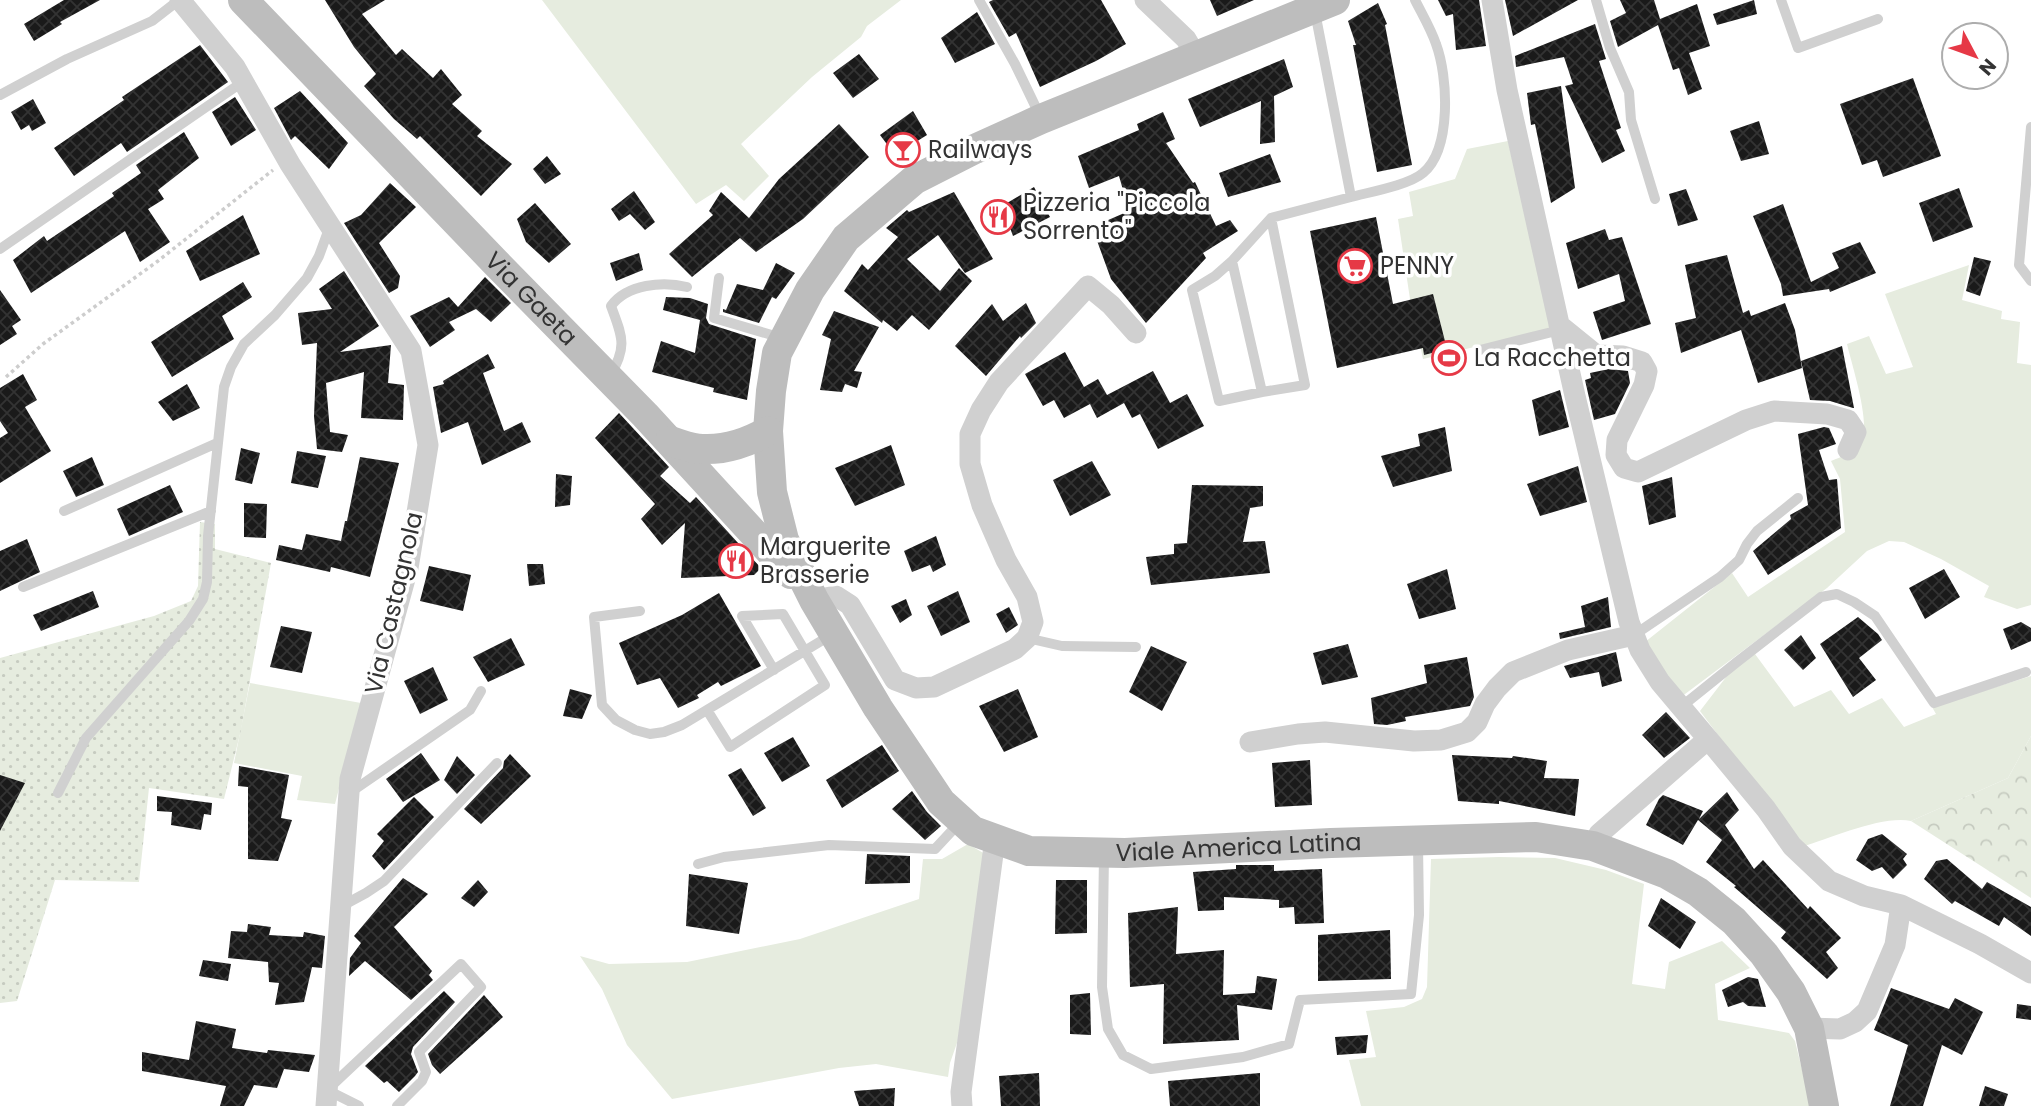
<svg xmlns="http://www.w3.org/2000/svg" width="2031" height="1106" font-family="Poppins,sans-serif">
  <defs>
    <pattern id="forest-crowns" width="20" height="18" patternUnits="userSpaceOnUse" patternTransform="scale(1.75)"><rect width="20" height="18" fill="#e6ecdf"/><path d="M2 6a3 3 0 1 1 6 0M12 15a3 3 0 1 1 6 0" fill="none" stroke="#c6cbc0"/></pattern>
    <pattern id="garden-dots" width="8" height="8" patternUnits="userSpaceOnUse" patternTransform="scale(1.75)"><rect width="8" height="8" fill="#e6ecdf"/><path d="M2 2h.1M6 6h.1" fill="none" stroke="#c6cbc0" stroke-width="1.8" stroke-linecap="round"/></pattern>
    <pattern id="building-cross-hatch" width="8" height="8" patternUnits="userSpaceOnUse" patternTransform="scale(1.75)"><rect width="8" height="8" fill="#1a1a1a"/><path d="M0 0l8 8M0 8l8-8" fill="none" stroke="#333"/></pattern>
  </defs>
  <rect width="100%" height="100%" fill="#fff"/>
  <!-- grass -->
  <path fill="#e6ecdf" d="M542 0H901L867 26 861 37 812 77 741 144 769 176 744 201 726 185 696 204Z
    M1508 141 1552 329 1423 359 1410 299 1398 219 1413 216 1409 192 1455 179 1467 149Z
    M1969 265 1962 300 2002 311 2001 319 2020 322 2017 363 2031 365V605L2017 609 1984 597 1989 586 1941 559 1904 542 1889 541 1867 551 1827 588 1681 697 1645 642 1732 573 1748 597 1845 532 1840 479 1831 461C1840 457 1855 453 1860 446 1873 428 1852 366 1847 344L1869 336 1886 374 1913 367 1885 294Z
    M1755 654 1794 707 1831 690 1849 714 1882 698 1904 727 1936 714 1932 707 2031 676V736L2008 778 1911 821C1883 815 1830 838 1802 847L1700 711 1730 672Z
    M250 683 361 703 335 804 297 800 302 776 234 763Z
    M968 844 985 854 958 1040 950 1063 948 1077 876 1064 839 1068 672 1099 627 1045 602 989 580 956 609 964 687 962 800 939 919 899 923 859H942Z
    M1499 857 1555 858 1606 870 1644 884 1632 984 1665 989 1669 962 1722 941 1750 968 1715 984 1718 1020 1789 1033 1795 1041 1811 1106H1361L1349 1060 1376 1057 1366 1011 1404 1007 1422 999 1427 987 1431 859Z"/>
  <!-- forest -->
  <path fill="url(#forest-crowns)" d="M2031 736V898L1911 821 2008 778Z"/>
  <!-- garden -->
  <path fill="url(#garden-dots)" d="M200 522 215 524V549L271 563 241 730 224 799 149 788 139 882 55 880 17 1001 0 1003V658L154 616 191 601 198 586Z"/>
  <!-- building -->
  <path fill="url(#building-cross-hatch)" d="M64 0H100L60 22 62 24 34 41 24 24Z
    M325 0H385L362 14 396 55 402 49 433 78 441 69 462 95 452 104 482 131 477 136 512 164 481 196 420 136 417 139 394 119 364 86 376 74 354 47Z
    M993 0H1101L1126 44 1096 61 1040 87 1016 33 1009 37 989 2Z
    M1210 0H1254L1217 16Z
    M1438 0H1479L1486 46 1456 50 1453 14 1446 16Z
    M1505 0H1578L1513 36Z
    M1620 0H1654L1660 19 1697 4 1710 46 1689 53 1702 89 1688 95 1679 68 1673 70 1658 25 1618 47 1610 21 1626 13Z
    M1754 0 1757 14 1717 25 1713 14Z
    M1378 3 1387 24 1385 25 1412 165 1377 172 1353 45H1356L1348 21Z
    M977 12 995 44 955 63 941 38Z
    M1595 24 1606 59 1599 61 1621 128 1616 130 1625 151 1602 163 1565 86 1573 84 1564 57 1516 67 1515 56Z
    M200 45 228 82 127 152 121 143 74 176 54 148 124 100 122 97Z
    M859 54 879 79 853 98 833 73Z
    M1284 59 1293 87 1274 96 1275 142 1260 144 1261 101 1200 127 1188 99Z
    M1913 78 1941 156 1883 177 1877 160 1862 165 1840 104Z
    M1561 86 1575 188 1551 203 1535 124 1531 125 1527 93Z
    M300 91 348 143 329 169 295 136 291 140 274 108Z
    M235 97 256 130 231 146 212 112Z
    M33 99 46 123 32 131 29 125 21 130 11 112Z
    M913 111 927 135 895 155 880 135Z
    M1163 112 1175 139 1166 143 1193 183 1195 182 1216 226 1230 220 1238 231 1203 253 1206 258 1146 323 1111 279 1092 227 1129 211 1119 176 1089 188 1078 156 1139 130 1137 124Z
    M1759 121 1769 154 1741 161 1730 131Z
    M839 124 869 157 803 219 756 252 740 238 692 277 669 254 713 215 709 211 721 192 749 218 779 179Z
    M184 132 199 158 158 190 164 199 148 209 170 242 140 262 125 231 31 293 13 260 44 236 47 241 114 196 112 193 141 173 136 165Z
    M1270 154 1281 182 1228 197 1219 173Z
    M547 156 561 174 545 184 533 169Z
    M390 183 416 207 379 243 400 276 398 288 389 293 344 223 361 215Z
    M1034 187 1050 217 1013 236 1002 206Z
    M1959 188 1973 227 1933 242 1919 203Z
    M1686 189 1698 220 1678 226 1669 194Z
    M634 191 655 222 645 230 630 214 619 221 611 209Z
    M954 192 993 259 965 273 938 235 907 259 940 291 959 268 972 281 929 330 912 315 897 331 883 320 882 323 844 291 862 264 868 270 898 237 886 228 907 210 909 212Z
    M535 203 571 244 549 263 526 242 517 219Z
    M1783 204 1811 282 1839 268 1832 253 1860 242 1876 273 1830 292 1829 289 1783 296 1781 284 1753 216Z
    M243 215 260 254 200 281 186 251Z
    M1376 217 1393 304 1433 294 1447 349 1424 355 1423 348 1337 368 1310 231Z
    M1605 229 1609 240 1622 237 1651 324 1602 340 1593 312 1625 301 1619 274 1578 289 1566 243Z
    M639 253 643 270 616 281 610 263Z
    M1727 255 1743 313 1749 310 1751 316 1785 303 1795 330 1802 368 1758 383 1741 330 1681 353 1675 323 1696 318 1685 265Z
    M1974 257 1991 261 1980 296 1966 291Z
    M776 263 795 273 776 299 772 297 759 323 723 312V309L726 310 737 284 763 290Z
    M344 271 379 326 340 352 391 345 388 383 404 385 403 420 361 418 364 372 326 383 330 432 348 435 342 452 317 449 314 416 317 343 302 345 298 313 332 309 319 289Z
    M485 277 511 303 491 322 476 309 449 322 455 330 430 347 410 316 449 297 458 307Z
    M243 282 252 297 222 316 234 339 172 377 151 342Z
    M0 290 21 320 12 326 17 334 0 345Z
    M666 297 690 298 708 304 706 318 709 324 756 339 747 400 713 392 714 388 652 372 661 341 695 353 700 320 663 310Z
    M1026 303 1036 323 1021 338 1020 336 986 376 955 346 992 304 1003 321Z
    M834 311 879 327 854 371 862 372 857 388 845 384 842 392 820 390 831 339 822 335Z
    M1842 346 1854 408H1853L1830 401 1810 400 1801 361Z
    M1065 352 1084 387 1098 379 1107 395 1153 371 1170 403 1187 394 1204 426 1158 449 1140 414 1132 418 1124 403 1097 418 1090 404 1064 418 1054 400 1043 406 1025 374Z
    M488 354 495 368 483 373 504 431 522 422 531 442 482 465 468 422 441 433 433 387 444 384 443 381Z
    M1609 369 1628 371 1630 383 1615 414 1594 420 1585 380 1591 378 1590 373Z
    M23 374 37 400 25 407 51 451 0 483V438L8 433 0 421V388Z
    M187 384 200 408 173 421 158 402Z
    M1560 390 1569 427 1539 436 1532 400Z
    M619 413 669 467 660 476 690 503 696 497 761 568 754 575 681 578 685 523 662 545 641 519 655 504 595 438Z
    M1445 427 1452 471 1393 487 1381 456 1420 446 1418 434Z
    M1824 427 1829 428 1836 444 1819 450 1829 480 1837 479 1841 528 1768 575 1753 551 1791 519 1790 515 1808 505 1798 434Z
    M891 445 905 485 855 506 835 468Z
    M241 448 260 453 252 484 235 480Z
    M297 451 326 456 318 488 291 483Z
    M92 457 104 485 76 497 63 471Z
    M360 457 399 463 370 577 331 567 330 572 276 560 279 545 302 550 306 534 341 541 345 521H347Z
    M1092 461 1111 495 1070 516 1053 480Z
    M1578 466 1587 502 1540 516 1527 484Z
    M556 474 572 476 570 505 555 507Z
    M1672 477 1676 517 1649 525 1642 486Z
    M170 485 183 512 129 536 117 509Z
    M1192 485 1263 486V506L1250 508 1243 542 1265 541 1270 573 1151 585 1146 557 1174 554V544L1187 543Z
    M244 503 267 504 266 538 244 537Z
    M936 536 946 565 933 572 930 565 912 572 904 551Z
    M27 539 40 572 0 591V551Z
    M527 564H543L545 584 529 586Z
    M429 566 471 575 463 611 420 601Z
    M1447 569 1456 609 1419 619 1407 584Z
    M1944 569 1960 597 1925 619 1909 588Z
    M93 591 99 607 41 631 33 615Z
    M958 591 970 622 941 636 927 606Z
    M719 593 761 666 721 686 718 682 697 695 699 698 678 708 660 678 637 685 619 643 682 615Z
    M1608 597 1611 627 1560 639 1559 633 1585 627 1581 606Z
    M906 599 912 615 900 623 891 606Z
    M1009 607 1018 625 1006 633 996 614Z
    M1858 617 1878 634 1882 640 1859 658 1876 680 1853 697 1820 644Z
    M2021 622 2031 628V641L2011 650 2003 629Z
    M281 626 312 632 302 673 270 667Z
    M1801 635 1816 658 1803 670 1784 650Z
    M511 638 525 665 488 682 473 657Z
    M1348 644 1358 677 1322 685 1313 653Z
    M1151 646 1187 662 1162 711 1129 692Z
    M1616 652 1622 681 1602 687 1599 672 1570 678 1564 666Z
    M1467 657 1474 697 1470 706 1405 717 1406 721 1387 725 1374 724 1371 698 1427 683 1424 665Z
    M433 667 448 700 420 714 404 681Z
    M570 689 592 695 582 719 563 716Z
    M1018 689 1038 737 1004 752 979 706Z
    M1666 712 1690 738 1664 758 1642 735Z
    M793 737 810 766 782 782 764 753Z
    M882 745 899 771 842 808 826 780Z
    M421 753 440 780 403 802 386 779Z
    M510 754 531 776 481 824 464 809 503 768 504 761Z
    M1452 755 1512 758 1513 756 1547 761 1544 778 1579 779 1575 816 1499 801V804L1458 801Z
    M457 756 475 775 457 794 444 780Z
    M1310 760 1312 805 1275 807 1272 763Z
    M239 766 289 775 281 818 292 820 278 861 248 859V787L238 786Z
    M741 768 766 808 753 816 728 775Z
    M0 775 25 783 0 831Z
    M912 791 927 812 941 826 925 840 892 809Z
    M1727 792 1739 810 1725 825 1754 869 1763 860 1808 909 1810 906 1841 938 1826 952 1838 968 1827 979 1781 938 1786 932 1734 887 1736 886 1706 862 1722 840 1698 820 1683 845 1646 825 1659 799 1663 795 1703 811 1699 819Z
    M157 796 212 803 211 815 204 814 201 830 171 825 172 812 157 811Z
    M414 797 434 817 384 870 372 856 384 841 377 834Z
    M1882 834 1907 854 1903 859 1907 865 1893 879 1882 867 1872 871 1856 860 1868 839Z
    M867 854 910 856V883L865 884Z
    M1947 859 1982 889 1987 882 2031 907V936L2004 917 1999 926 1955 901 1952 904 1924 879 1936 861Z
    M1236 865H1274V871L1322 869 1324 923 1295 924 1294 907 1279 908V900L1224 897V910L1198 911 1193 872 1236 869Z
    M689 874 748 883 739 934 686 926Z
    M403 878 428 894 394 927 432 971 429 975 433 980 411 1000 365 961 349 976 350 958 361 943 354 936Z
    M478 880 488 892 474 907 461 898Z
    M1056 880H1087V933L1055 934Z
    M1661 898 1696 922 1680 949 1648 926Z
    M1178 907 1176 954 1224 950 1223 995 1255 993 1257 976 1277 979 1272 1010 1237 1005 1239 1040 1163 1044 1164 984 1130 987 1128 913Z
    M248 924 271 927 269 935 303 937 304 932 325 936 322 968 312 967 304 1002 275 1005 279 983 269 982 268 962 228 958 231 931 247 932Z
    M1390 930 1391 979 1318 981V935Z
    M203 960 231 964 228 981 199 976Z
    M1748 977 1758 979 1766 1007 1748 1006 1743 1002 1728 1007 1722 990Z
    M1891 988 1949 1009 1955 998 1983 1012 1962 1055 1942 1045 1923 1106H1890L1908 1045 1874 1030Z
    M444 991 455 1002 413 1047 411 1054 418 1072 415 1076 399 1092 387 1081 384 1083 365 1066Z
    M1090 993 1091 1035 1070 1034V995Z
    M484 995 503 1017 440 1074 432 1065 428 1054Z
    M2017 1004 2031 1006V1020L2016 1018Z
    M196 1021 236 1029 232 1048 267 1053 268 1050 315 1055 309 1072 284 1069 277 1088 254 1085 244 1106H220L226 1086 142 1071V1052L189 1060Z
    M1368 1035 1366 1053 1337 1055 1335 1037Z
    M1039 1073 1040 1106H1001L999 1076Z
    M1260 1073V1106H1170L1168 1081Z
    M1985 1086 2008 1094 2004 1106H1979Z
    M895 1088 894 1106H859L854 1091Z"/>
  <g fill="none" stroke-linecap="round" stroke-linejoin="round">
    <!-- path -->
    <path stroke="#cdcdcd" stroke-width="3.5" stroke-dasharray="3.5 3.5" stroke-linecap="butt" d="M6 377 43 344 158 261 273 170"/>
    <!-- lane -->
    <path stroke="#d0d0d0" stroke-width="10" d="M979 0 1015 64 1041 118
      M1596 0 1610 48 1629 92 1631 120 1655 199
      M1781 0 1798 48 1878 19
      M0 95 67 59 152 21 179 0
      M2031 127 2019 265 2031 281
      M1351 197C1370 192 1409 185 1423 173 1452 149 1448 76 1436 44 1431 29 1422 14 1415 0
      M1271 218 1305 385 1262 392 1232 261 1271 218 1351 197 1315 12
      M0 249 244 81
      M1232 261 1215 276 1192 290 1219 401 1262 392
      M719 278 714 318 782 338
      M1480 350 1560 330
      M610 376C628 346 622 336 611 306 627 284 663 281 687 287
      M64 511 217 443
      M23 587 211 511
      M640 611 594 617 602 705 616 720 635 730 650 734 664 732 682 725 831 635
      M1634 635 1720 577 1739 560 1747 544 1757 531 1798 498
      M1027 638 1062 646 1136 647
      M1681 707 1737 662 1821 597 1837 594 1854 602 1875 616 1934 703 2026 672
      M707 710 730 747 825 685 783 614 742 616 774 670
      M351 792 470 710 481 691
      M58 793 86 738 189 621 203 599 207 582 208 536 224 387 231 367 244 344 275 315 307 278 319 256 330 226
      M1104 855 1102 987 1108 1029 1123 1055 1151 1069 1243 1057 1289 1044 1300 1000 1411 994 1419 915 1418 844
      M698 864 724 857 829 845 935 849 961 821
      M340 907 366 893 384 881 497 763
      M359 1106 327 1090 461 964 481 987 419 1052 426 1072 422 1081 397 1106"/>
    <!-- street -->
    <path stroke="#d0d0d0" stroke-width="21" d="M180 0 235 67 290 164 411 351 428 445 408 568 350 779 326 1106
      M1145 0 1186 39 1196 56
      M1492 0 1507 90 1575 396 1629 622 1640 650 1660 682 1708 739 1599 834 1593 846
      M1559 325 1596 355 1623 356 1642 362 1647 371 1644 385 1617 440 1616 455 1624 468 1638 472 1746 420 1774 411 1827 414 1848 420 1856 432 1848 450
      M814 600 836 596 850 605 895 680 916 688 934 687 1015 649 1027 638 1033 622 1027 597 1006 560 982 505 970 464V434L981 410 999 382 1088 286 1111 305 1136 333
      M1708 739 1766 809 1792 846 1829 881 1864 896 1901 905 1895 945 1867 1011 1855 1022 1840 1029 1809 1028
      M1250 742 1298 734 1325 732 1414 741 1441 740 1467 732 1477 722 1485 704 1497 688 1513 672 1568 650 1634 635
      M1901 905 1980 944 2031 973
      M962 1106 961 1092 995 839"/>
    <!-- secondary -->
    <g stroke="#bdbdbd" stroke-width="30">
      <path id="s1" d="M243 0 495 262 645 415 791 574"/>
      <path id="s2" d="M1335 0 1041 119 975 149 914 180 846 238 810 290 777 353 771 391 768 431 772 492 784 540 814 600 878 708 941 802 973 831 1029 851 1125 853 1331 843 1536 837 1593 846 1667 874 1698 892 1734 921 1764 954 1791 992 1809 1028 1824 1106"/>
      <path d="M670 441C681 444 692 449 703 449 725 450 749 442 768 431"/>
    </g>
  </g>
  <!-- icons -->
  <defs>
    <g id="bar-ring" transform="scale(1.75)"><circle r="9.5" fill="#fff" stroke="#e63946" stroke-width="1.5"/><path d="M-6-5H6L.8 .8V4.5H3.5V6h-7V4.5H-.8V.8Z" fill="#e63946"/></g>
    <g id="restaurant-ring" transform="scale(1.75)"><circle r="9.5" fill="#fff" stroke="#e63946" stroke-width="1.5"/><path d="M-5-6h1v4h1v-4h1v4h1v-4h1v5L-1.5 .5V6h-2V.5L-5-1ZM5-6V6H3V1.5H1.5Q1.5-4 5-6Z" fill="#e63946"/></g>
    <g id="supermarket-ring" transform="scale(1.75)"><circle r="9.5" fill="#fff" stroke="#e63946" stroke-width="1.5"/><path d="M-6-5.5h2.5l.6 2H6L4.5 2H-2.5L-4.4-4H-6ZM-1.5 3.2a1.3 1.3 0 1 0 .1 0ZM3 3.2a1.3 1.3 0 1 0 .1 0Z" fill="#e63946"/></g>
    <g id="stadium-ring" transform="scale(1.75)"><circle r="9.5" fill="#fff" stroke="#e63946" stroke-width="1.5"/><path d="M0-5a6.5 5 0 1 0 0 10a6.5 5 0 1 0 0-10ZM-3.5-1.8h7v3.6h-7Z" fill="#e63946"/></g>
  </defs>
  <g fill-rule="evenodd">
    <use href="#bar-ring" x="903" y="150"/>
    <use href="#restaurant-ring" x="998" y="217"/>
    <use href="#supermarket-ring" x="1355" y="266"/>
    <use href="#stadium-ring" x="1449" y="358"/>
    <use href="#restaurant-ring" x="736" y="561"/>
  </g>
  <g text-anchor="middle" stroke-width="7" stroke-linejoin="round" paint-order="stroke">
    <!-- poi labels -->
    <g font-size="24" fill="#333" stroke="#fff" text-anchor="start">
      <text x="928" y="158">Railways</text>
      <text x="1023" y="211">Pizzeria "Piccola<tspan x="1023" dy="28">Sorrento"</tspan></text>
      <text x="1380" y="274">PENNY</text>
      <text x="1474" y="366">La Racchetta</text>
      <text x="760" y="555">Marguerite<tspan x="760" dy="28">Brasserie</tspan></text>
    </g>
    <!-- street labels -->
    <g font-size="24" fill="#333" stroke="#fff">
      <text dy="8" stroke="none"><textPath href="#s1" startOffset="415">Via Gaeta</textPath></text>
      <text transform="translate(394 603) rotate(-77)" y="8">Via Castagnola</text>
      <text dy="8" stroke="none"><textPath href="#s2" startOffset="1489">Viale America Latina</textPath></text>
    </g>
  </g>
  <!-- north arrow -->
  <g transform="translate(1975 56) rotate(131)"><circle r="33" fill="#ffffff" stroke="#adadad" stroke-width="2"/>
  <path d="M0-5L12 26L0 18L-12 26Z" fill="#e63946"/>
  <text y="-10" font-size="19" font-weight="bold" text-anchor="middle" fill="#333333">N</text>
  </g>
</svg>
